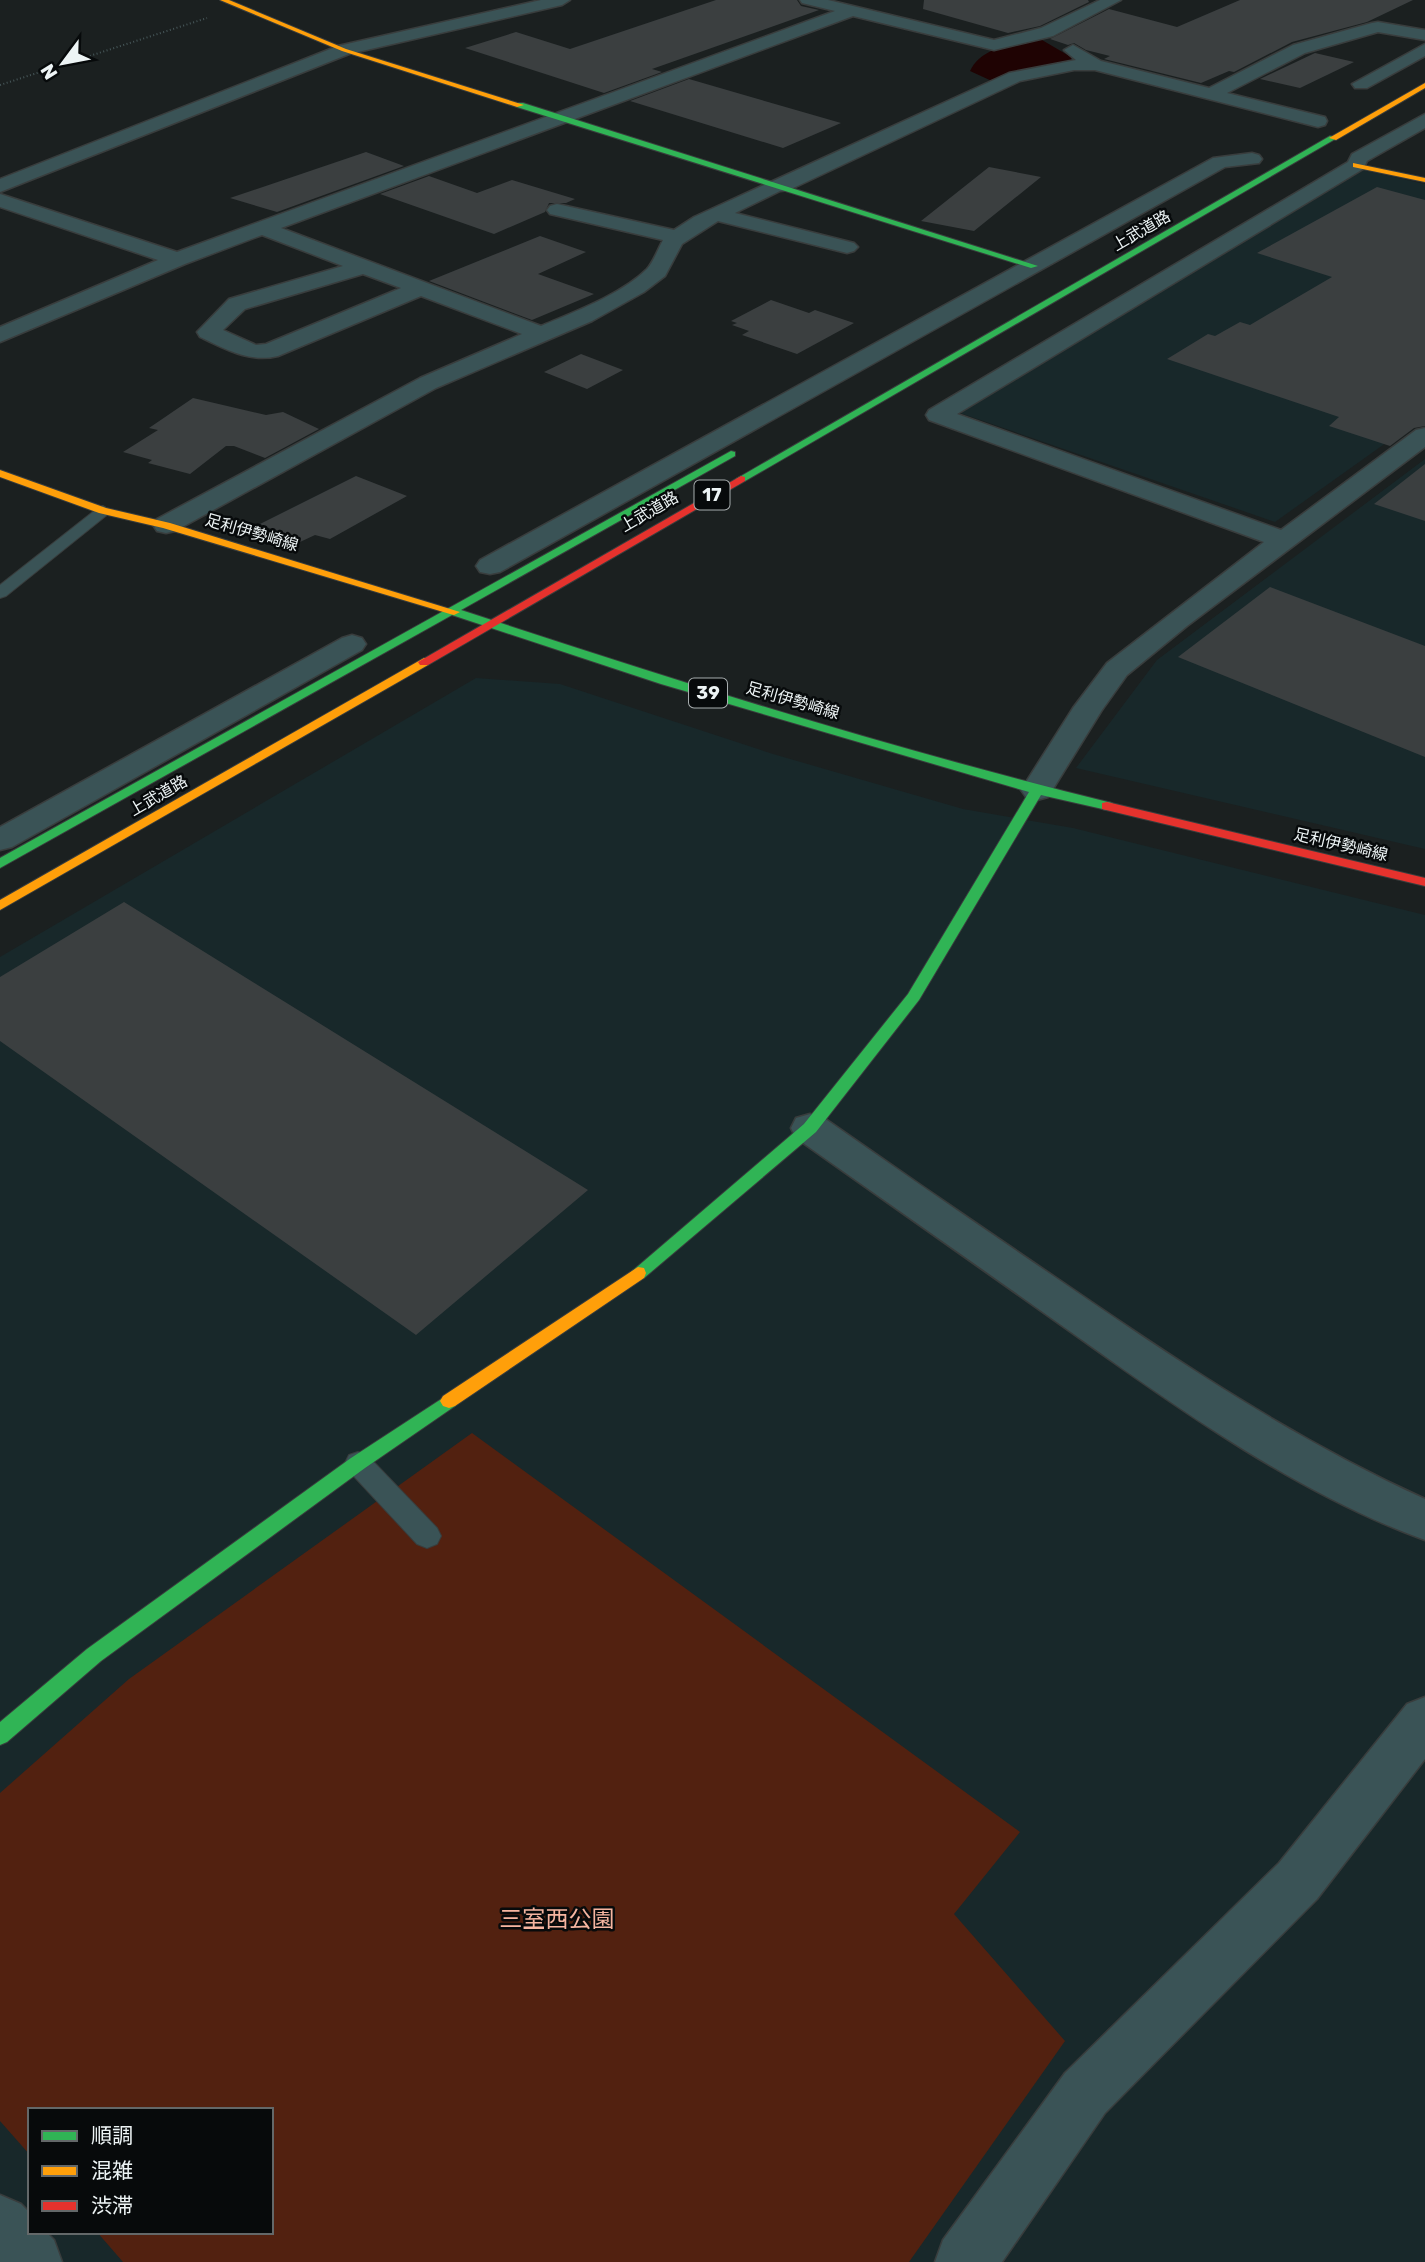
<svg xmlns="http://www.w3.org/2000/svg" width="1425" height="2262" font-family="Rubik,'Noto Sans JP',sans-serif">
  <rect width="100%" height="100%" fill="#1b2020"/>
  <!-- built -->
  <path fill="#18282a" fill-rule="evenodd" d="M1363 170 1425 184V415L1275 522 960 413Z
    M1425 459V849L1076 768 1157 660Z
    M476 678 560 684 773 754 963 809 1073 828 1425 915V2262H0V957ZM30 2110H271V2232H30Z"/>
  <!-- green -->
  <path fill="#522110" d="M472 1433 1020 1832 954 1914 1065 2041 909 2262H123L97 2232H271V2110H30V2155L0 2121V1793L129 1679Z"/>
  <!-- water -->
  <path fill="#1f0303" d="M1035 39 1042 40 1071 57 1072 63 994 82 970 71C982 47 1011 45 1035 39Z"/>
  <!-- building -->
  <path fill="#3b3f40" d="M716 0H797L801 6 819 10 652 69 662 72 604 93 465 48 516 32 570 49Z
    M924 0H1088L1089 2 1040 26 1008 33 923 9Z
    M1240 0H1413L1367 22 1292 42 1234 72 1229 71 1201 83 1104 59 1110 56 1086 50 1074 43 1068 45 1050 39 1109 9 1177 27Z
    M1315 53 1354 62 1300 88 1260 79Z
    M689 79 841 123 783 148 630 101Z
    M366 152 404 166 277 212 230 198Z
    M989 167 1041 177 974 231 921 221Z
    M429 176 477 193 512 180 575 199 566 203H549L545 212 494 234 380 194Z
    M1377 187 1425 200V426L1414 428 1390 446 1329 426 1339 417 1167 359 1208 334 1215 336 1240 322 1250 325 1332 277 1257 253Z
    M540 236 586 252 538 274 594 294 532 320 429 281Z
    M771 300 809 313 815 310 854 323 797 354 742 335 749 331 732 325 737 323 731 321Z
    M581 354 623 370 587 389 544 372Z
    M193 398 266 415 283 412 319 429 265 458 234 446H226L190 474 148 463 152 460 123 452 158 430 149 428Z
    M1425 464V521L1374 504Z
    M356 476 407 496 330 539 315 535 300 542 260 524Z
    M1270 587 1425 646V757L1178 657Z
    M124 902 588 1190 416 1335 0 1041V977Z"/>
  <g fill="none" stroke-linecap="round" stroke-linejoin="round">
    <!-- lane casing -->
    <g stroke="#393d3d" stroke-width="2">
      <path id="lane" d="M103 506 111 511 108 514 6 596 0 598V585L98 508Z
        M358 1452 367 1455 437 1528 441 1536 437 1544 427 1548 417 1544 349 1471 345 1463 349 1455Z"/>
    </g>
    <!-- street casing -->
    <g stroke="#393d3d" stroke-width="3">
      <path id="street" d="M541 0H570L562 5 349 54 0 192V179L338 46Z
        M800 0H828L994 40 1041 28 1100 0H1121L1053 36 994 50 853 16 281 228 541 326C574 312 622 294 647 269 654 261 658 249 663 240L550 214 547 210 550 206 557 204 674 230 694 217 1009 73 1076 60 1064 50 1073 45 1101 61 1209 88 1293 45 1372 23 1378 22 1425 30V40L1378 32 1305 53 1227 93 1325 117 1327 121 1325 125 1318 127 1095 70H1074L1020 81 789 190 780 191 735 213 854 243 858 247 854 251 847 253 718 221 682 244 665 276 644 292 592 321 436 388 175 531 166 533 157 531 153 525 157 519 420 378 522 334 421 296 278 356C249 363 226 349 200 337L197 332 229 299 343 266 262 235 185 264 0 342V327L158 260 0 207V194L177 252 835 11 802 3ZM363 274 401 288 266 344 256 345 223 330 245 309Z
        M1425 44V56L1367 88H1355L1352 84Z
        M1425 114V128L1367 161 1363 169 957 414 1281 530 1416 430 1425 428V447L1187 626 1127 675 1102 710 1048 797 1037 800 1026 797 1021 790 1073 708 1107 663 1264 542 929 420 926 415 929 410 1348 162 1352 154Z
        M1252 153 1259 155 1262 159 1259 163 1225 167 500 572 490 574 480 572 476 566 480 560 1213 158Z
        M352 635 362 638 366 644 362 650 12 847 0 850V827L342 638Z
        M810 1114 824 1118C904 1174 984 1229 1065 1284 1183 1365 1294 1439 1425 1499V1540C1302 1496 1183 1412 1078 1337 984 1270 890 1204 796 1138L791 1128 796 1118Z
        M1425 1697V1759L1317 1899 1105 2113 1002 2262H935L943 2240 1065 2073 1279 1863 1407 1704Z
        M0 2195 21 2204 30 2213V2232H46L54 2240 62 2262H0Z"/>
    </g>
    <!-- fast casing -->
    <g stroke="#393d3d" stroke-width="2">
      <path id="fast" d="M517 103H523L1038 266 1031 268 517 107Z
        M1330 136 1337 138 745 481 736 479Z
        M731 451 735 452V456L461 610C676 681 892 749 1112 803L1114 806 1107 810 1041 795 919 1000 816 1132 644 1278H632L630 1273 804 1124 908 994 1029 792 661 684 452 615 0 868V858Z
        M449 1394 455 1396 458 1401 455 1406 365 1468 101 1661 7 1742 0 1745V1722L87 1649 351 1458Z"/>
    </g>
    <!-- slow casing -->
    <g stroke="#393d3d" stroke-width="2">
      <path id="slow" d="M220 0H229L346 49 524 105 517 107 342 51Z
        M1425 83V88L1336 140 1329 138Z
        M1353 163 1425 178V182L1353 167Z
        M0 470 106 508 170 523 460 612 454 615 450 614 163 528 99 513 0 477Z
        M424 658 428 659V665L0 910V900Z
        M638 1267 644 1268 646 1273 644 1278 455 1406 449 1408 443 1406 440 1401 443 1396Z"/>
    </g>
    <!-- jam casing -->
    <g stroke="#393d3d" stroke-width="2">
      <path id="jam" d="M741 476 745 477V481L428 665H420L418 662Z
        M1107 802 1425 878V886L1102 809V803Z"/>
    </g>
    <!-- path -->
    <path stroke="#465658" stroke-width="2" stroke-dasharray="1 2.5" stroke-linecap="butt" d="M0 85 207 18"/>
    <!-- lane -->
    <use href="#lane" fill="#3a5356" fill-rule="evenodd"/>
    <!-- street -->
    <use href="#street" fill="#3a5356" fill-rule="evenodd"/>
    <!-- fast -->
    <use href="#fast" fill="#30b455" fill-rule="evenodd"/>
    <!-- slow -->
    <use href="#slow" fill="#ff9f0a" fill-rule="evenodd"/>
    <!-- jam -->
    <use href="#jam" fill="#e5322d" fill-rule="evenodd"/>
  </g>
  <g text-anchor="middle" stroke-width="5" stroke-linejoin="round" paint-order="stroke">
    <!-- far-street labels -->
    <g font-size="16" fill="#edf4f5" stroke="#070a0b">
      <text transform="translate(1141 230) rotate(-30)" y="6">上武道路</text>
      <text transform="translate(649 511) rotate(-30)" y="6">上武道路</text>
      <text transform="translate(252 532) rotate(16)" y="6">足利伊勢崎線</text>
      <text transform="translate(793 700) rotate(16)" y="6">足利伊勢崎線</text>
      <text transform="translate(158 795) rotate(-30)" y="6">上武道路</text>
      <text transform="translate(1341 844) rotate(13)" y="6">足利伊勢崎線</text>
    </g>
    <!-- shield labels -->
    <g fill="#070a0b" stroke="#a8aeaf" stroke-width="2">
      <rect x="694.5" y="480.5" width="35" height="29" rx="5"/>
      <rect x="689" y="678.5" width="38" height="29" rx="5"/>
    </g>
    <g font-size="18" font-weight="bold" fill="#edf4f5">
      <text x="712" y="501">17</text>
      <text x="708" y="699">39</text>
    </g>
    <!-- near-park labels -->
    <g font-size="23" fill="#f6b5a0" stroke="#070a0b">
      <text x="557" y="1927">三室西公園</text>
    </g>
  </g>
  <!-- legend -->
  <rect x="28" y="2108" width="245" height="126" fill="#070a0b" stroke="#636869" stroke-width="2"/>
  <rect x="42" y="2131" width="35" height="10" fill="#30b455" stroke="#636869" stroke-width="2"/>
  <text x="91" y="2143" font-size="21" fill="#edf4f5">順調</text>
  <rect x="42" y="2166" width="35" height="10" fill="#ff9f0a" stroke="#636869" stroke-width="2"/>
  <text x="91" y="2178" font-size="21" fill="#edf4f5">混雑</text>
  <rect x="42" y="2201" width="35" height="10" fill="#e5322d" stroke="#636869" stroke-width="2"/>
  <text x="91" y="2213" font-size="21" fill="#edf4f5">渋滞</text>
  <!-- north arrow -->
  <g transform="translate(63 63) rotate(238)" stroke="#070a0b" stroke-width="5" paint-order="stroke">
  <path d="M0-5L12 26L0 18L-12 26Z" fill="#edf4f5"/>
  <text y="-10" font-size="19" font-weight="bold" text-anchor="middle" fill="#edf4f5">N</text>
  </g>
</svg>
